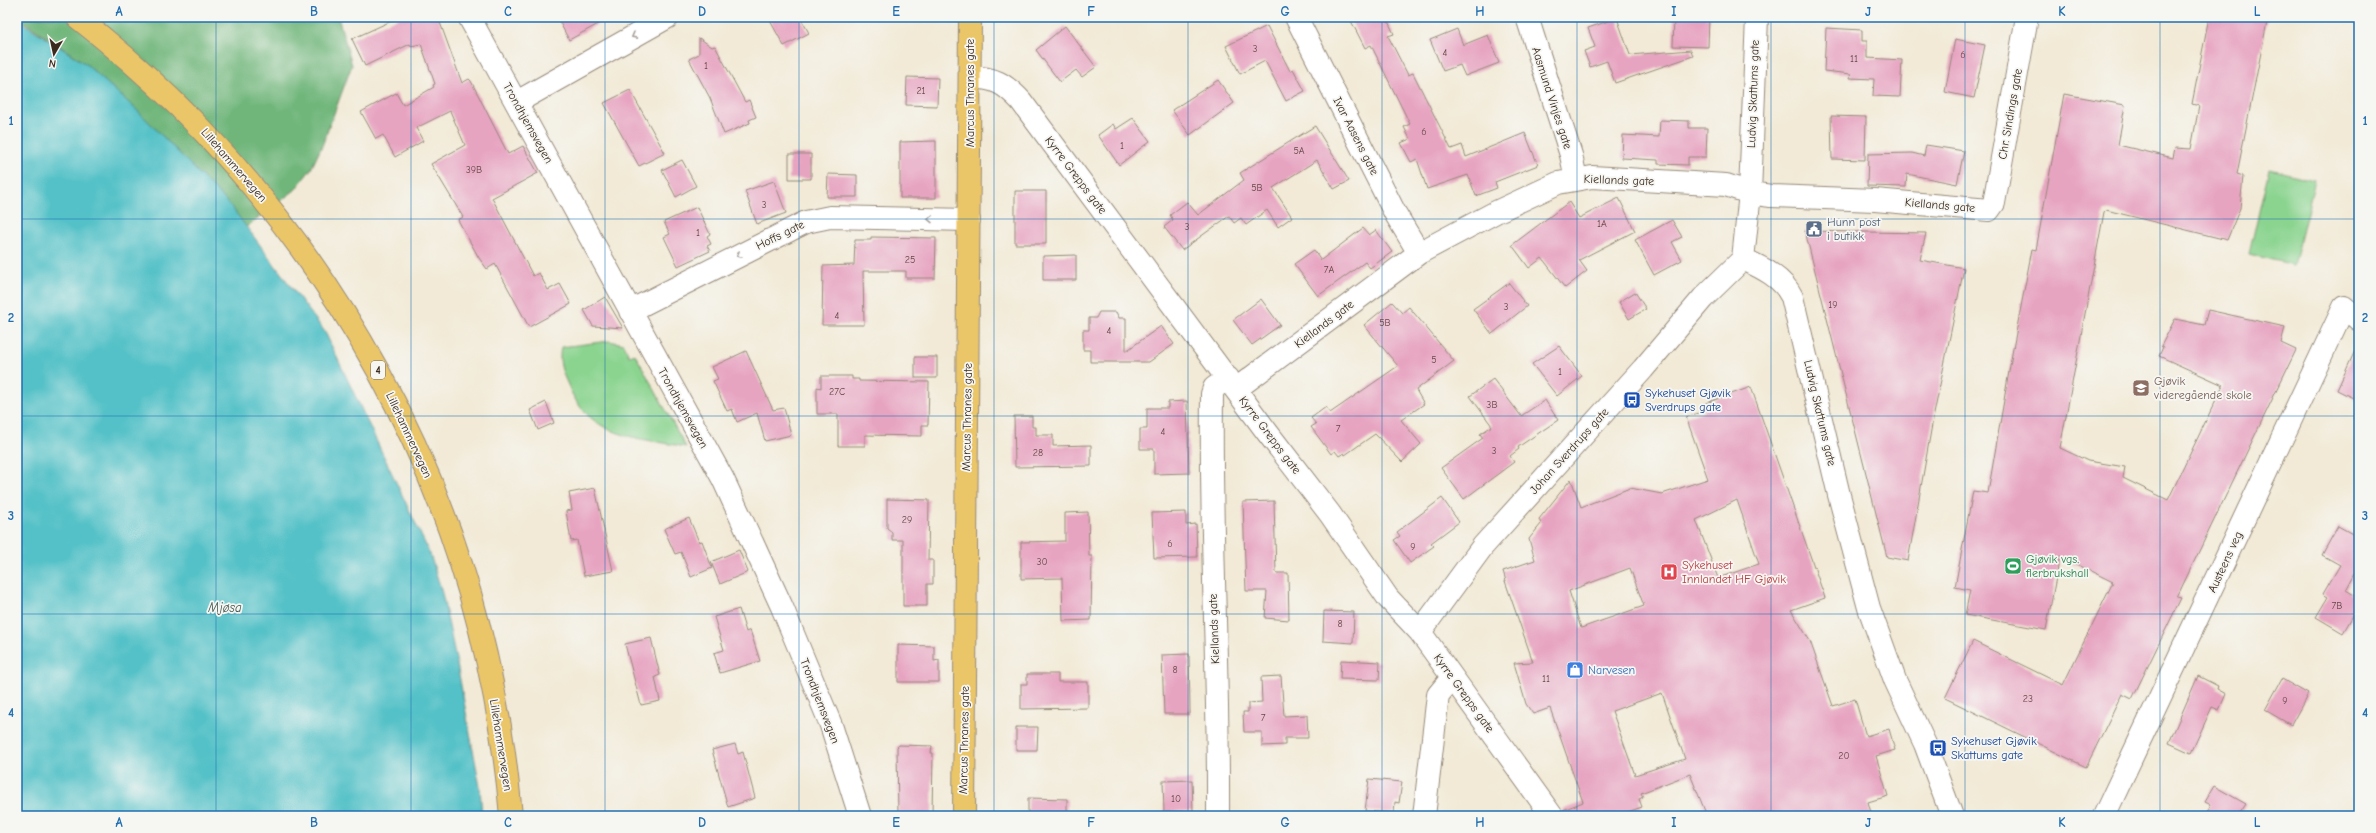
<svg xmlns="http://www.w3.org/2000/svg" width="2376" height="833" font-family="'Comic Neue',sans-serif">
  <rect width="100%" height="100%" fill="#f6f6f2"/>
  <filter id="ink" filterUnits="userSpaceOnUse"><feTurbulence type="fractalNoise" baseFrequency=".025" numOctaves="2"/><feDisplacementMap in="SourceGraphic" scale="8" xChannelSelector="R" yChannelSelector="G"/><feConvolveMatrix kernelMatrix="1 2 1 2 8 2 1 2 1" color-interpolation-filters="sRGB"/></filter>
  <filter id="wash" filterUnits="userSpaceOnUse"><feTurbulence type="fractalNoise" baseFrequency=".012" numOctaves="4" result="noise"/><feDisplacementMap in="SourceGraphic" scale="16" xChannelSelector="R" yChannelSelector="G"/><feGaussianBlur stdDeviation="0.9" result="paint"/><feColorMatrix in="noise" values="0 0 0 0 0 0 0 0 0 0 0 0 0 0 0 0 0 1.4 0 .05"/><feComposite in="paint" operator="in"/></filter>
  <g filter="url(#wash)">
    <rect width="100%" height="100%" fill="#f2ead7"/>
    <!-- green -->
    <path fill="#8bd490" stroke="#637f57" d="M2269 169 2315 180 2294 265 2249 254Z
      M609 341 624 344 629 356 635 354 686 447C637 437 590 439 568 385 562 372 558 362 561 347Z"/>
    <!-- forest -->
    <path fill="#70b67a" stroke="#56704c" d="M17 17H338L352 65 322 146 311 169 295 190 245 228 230 205 139 112 86 64Z"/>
    <!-- water -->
    <path fill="#53c1c7" stroke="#477672" d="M17 19 86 64 139 112 230 205 325 332 430 554 442 593 457 664 480 787 482 816H17Z"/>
    <g id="blocks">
      <!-- building -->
      <path fill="#e7a4c1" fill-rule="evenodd" d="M400 17H438L462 83 469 79 471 81 508 154 523 146 538 173 492 198 533 276 539 273 548 290 560 284 571 304 529 327 495 264 487 269 479 258 458 220 463 217 431 164 465 145 450 111 416 128 423 141 395 157 383 135 376 139 361 112 396 93 403 105 434 87 433 85 435 84 421 44 411 46 410 44 365 66 352 39Z
        M557 17H611L569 40Z
        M768 17H800L809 33 784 46Z
        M1349 17H1386L1394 34 1388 36 1408 75 1413 73 1451 149 1462 145 1466 157 1525 133 1538 165 1495 182 1497 188 1476 196 1468 175 1427 189 1417 159 1411 162 1401 143 1410 139 1404 127 1410 124 1371 45 1365 48Z
        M1674 17H1709L1708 47 1673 46Z
        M2209 17H2268L2237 174 2243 176 2240 208 2227 240 2106 210 2104 212 2060 448 2088 461 2125 467 2123 478 2168 500 2223 385 2159 356 2163 347 2161 346 2175 319 2204 325 2208 310 2285 327 2281 343 2296 350 2177 597 2181 598 2132 699 2122 694 2086 767 1945 698 1973 641 2063 685 2113 582 2060 556 2046 630 1965 615 1970 590 1955 587 1973 491 1988 493 2012 354 2032 249 2036 250 2064 94 2125 105 2118 145 2173 158 2175 148 2191 149 2199 106 2192 104Z
        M1617 18 1630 55 1691 50 1693 56 1615 83 1607 61 1590 67 1584 51 1595 47 1588 28Z
        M1065 26 1096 67 1082 77 1076 70 1060 82 1036 50Z
        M1267 26 1290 71 1293 69 1305 91 1286 101 1265 61 1240 74 1226 46Z
        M1826 28 1862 30V41H1867V58L1902 60 1900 97 1873 96 1874 79 1850 78 1851 74 1824 71Z
        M1457 29 1463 45 1488 35 1499 63 1465 76 1460 65 1443 71 1430 40Z
        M699 38 712 47 715 46 745 102 749 100 756 117 749 120 750 123 724 134 710 98 689 59 699 54Z
        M1955 39 1985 45 1974 98 1945 92Z
        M907 77 938 78 937 106 906 105Z
        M1218 80 1234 103 1190 135 1172 110Z
        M630 90 665 153 639 166 604 103Z
        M1831 116 1866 117 1865 160 1832 159Z
        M1133 118 1150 141 1119 165 1098 135 1113 124 1116 129Z
        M1660 120 1689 121V128H1707L1706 157H1688V165L1658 164V160L1622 158 1623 135 1659 137Z
        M1315 126 1349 181 1334 189 1317 160 1273 188 1292 217 1278 227 1267 210 1246 225 1241 218 1234 223 1229 216 1182 250 1164 227 1173 220 1170 215 1187 202 1198 215 1244 180 1240 173Z
        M936 141V198H900V142Z
        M1926 145 1964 151 1957 184 1907 174 1906 187 1867 186 1868 154 1912 153 1924 156Z
        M789 154H811V179H789Z
        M682 160 696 186 676 197 662 170Z
        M828 174 857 175V197H827Z
        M774 181 786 213 757 224 745 191Z
        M1015 191H1046V244H1015Z
        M1619 198 1635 231 1579 260 1587 271 1565 288 1542 258 1529 268 1512 245 1569 202 1579 218Z
        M697 207 710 234 707 236 711 244 707 246 710 251 678 266 664 237 670 234 664 222Z
        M1672 220 1682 237 1672 242 1682 260 1654 275 1635 240Z
        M1363 228 1369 235 1376 230 1392 252 1370 268 1365 262 1318 296 1294 264 1314 250 1321 260Z
        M1805 231 1926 233 1920 260 1964 268 1933 419 1908 561 1887 557Z
        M871 237 936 238 935 278H906V271H863L864 325H822L823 266 854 265 855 240H871Z
        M1076 255V280H1043V256Z
        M1509 283 1527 306 1492 334 1473 309Z
        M1635 292 1646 309 1629 319 1619 302Z
        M605 297 623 328 593 326 584 310Z
        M1261 299 1280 325 1252 345 1233 320Z
        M1392 302 1402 313 1409 307 1454 361 1416 390 1424 404 1401 420 1421 444 1402 462 1375 434 1345 455 1344 453 1339 456 1335 451 1331 454 1311 427 1316 424 1311 418 1326 407 1330 413 1398 366 1364 325Z
        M1099 312H1116L1119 318H1126V351L1161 326 1174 344 1149 362H1090V350H1083V330H1089V318H1096Z
        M2359 342V401L2337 390Z
        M1559 346 1582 376 1557 396 1532 364Z
        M746 351 773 410 784 408 791 435 765 441 757 413 737 422 732 409 727 411 713 381 718 379 712 367Z
        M915 357H937V378H915Z
        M821 376H852V379H859V381L929 382 928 425H922V436L865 435V446H838V414H817V387L821 388Z
        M1493 379 1521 416 1545 400 1558 420 1518 447 1519 449 1510 456 1514 462 1464 499 1441 468 1483 438 1480 434 1492 426 1470 396Z
        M1751 387 1825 598 1791 610 1810 641 1833 706 1855 699 1866 736 1889 729 1895 750 1876 756 1888 796 1868 802 1872 816H1707L1690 774 1641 793 1643 797 1639 799 1642 807 1616 816H1564L1563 810 1583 802 1550 708 1533 714 1526 704 1514 663 1533 662 1505 581H1506L1503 571 1535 560 1529 539 1541 524 1539 519 1571 479 1581 507 1630 488 1662 494 1708 479 1686 417 1704 411 1703 404ZM1737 500 1759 564 1718 578 1696 520ZM1630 568 1644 606 1581 628 1569 591ZM1662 693 1685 759 1635 775 1612 711Z
        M1187 401 1189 473 1154 474V449H1140V429H1147V408H1168V402Z
        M546 402 554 423 538 430 530 410Z
        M1014 416H1032V427H1036V435H1053V446L1091 445V466L1015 467Z
        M595 488 613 571 584 576 577 540 571 541 566 511 572 510 569 493Z
        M1442 498 1459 522 1431 543 1434 546 1410 563 1394 540 1400 536 1397 532Z
        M887 499 929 500 928 560H933V584H927V606H903V540H892V532L887 528Z
        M1274 501 1276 573H1288L1289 620 1265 618 1267 591H1246L1243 502Z
        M1088 512 1089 556H1092L1091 620 1063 621 1062 578 1021 579V542L1065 541V513Z
        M1186 512V525L1196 524 1197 557 1154 558 1152 513Z
        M689 518 699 542 702 541 712 568 691 577 681 552 675 554 664 529Z
        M2338 526 2356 536 2359 531V575L2355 573 2346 590 2359 598V605L2343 633 2316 617 2328 597 2323 594 2340 565 2322 555Z
        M739 550 748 572 720 584 711 562Z
        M739 609 746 632 750 630 760 661 720 673 714 653 724 650 714 617Z
        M1324 611 1354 612 1353 643 1323 641Z
        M651 638 660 675 655 677 660 701 641 705 625 644Z
        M898 645 934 646V661L939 660V682H898Z
        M1189 654 1190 714H1164L1162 655Z
        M1341 660 1380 662 1379 680 1340 679Z
        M1027 674H1058V682H1088V708L1021 709V684H1027Z
        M1281 676 1284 716 1307 715 1308 738H1285V745L1262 746V732H1244L1243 712H1248V703L1262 702 1261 677Z
        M2198 676 2218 686 2217 689 2226 694 2219 710 2212 707 2191 753 2169 743Z
        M2282 679 2308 694 2291 725 2265 710Z
        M1016 727H1038L1037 750H1016Z
        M735 744 738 754 743 752 755 798 728 807 712 750Z
        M899 745 932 746 931 753H933L932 816H898L897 747Z
        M1369 779 1402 782 1399 803 1395 802 1394 813 1365 811Z
        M1192 780 1193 811 1164 812 1163 781Z
        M2214 786 2246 804 2238 816H2205L2211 804 2205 801Z
        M1028 798 1067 799V816H1028Z"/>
    </g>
  </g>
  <g filter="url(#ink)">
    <use href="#blocks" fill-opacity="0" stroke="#968a7a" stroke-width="1"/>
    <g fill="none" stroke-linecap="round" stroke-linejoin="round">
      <!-- minor casing -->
      <g stroke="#968a7a" stroke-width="24">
        <path id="minor" d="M469 17 723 479 782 607 831 725 860 816
          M1296 17 1395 213 1419 253
          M1527 17 1571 155 1576 179
          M970 77C995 78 1004 83 1021 101L1267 432 1330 514 1388 598 1420 632 1552 816
          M517 102 668 17
          M1743 259C1763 268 1783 278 1792 297L1839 495 1869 608 1895 680 1925 744 1952 816
          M1743 259 1750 193 1757 17
          M630 311 806 222 830 217 969 220
          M1236 389 1419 253 1496 212 1558 183 1592 177 1726 185 1750 193 1771 196 1875 200 1989 210 1994 203 2027 17
          M1420 632 1483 546 1643 369 1703 298 1743 259
          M1218 816C1219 675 1210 535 1212 394L1214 388 1228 378
          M1424 816 1438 695 1452 678
          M2104 816 2344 307 2359 320"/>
      </g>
      <!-- major casing -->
      <g stroke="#968a7a" stroke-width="24">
        <path id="major" d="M964 816 970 17"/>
      </g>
      <!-- highway casing -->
      <g stroke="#968a7a" stroke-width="24">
        <path id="highway" d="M77 17C328 214 484 497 511 816"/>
      </g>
      <!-- minor -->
      <use href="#minor" stroke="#fff" stroke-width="22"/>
      <!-- major -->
      <use href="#major" stroke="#ebc669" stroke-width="22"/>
      <!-- highway -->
      <use href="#highway" stroke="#ebc669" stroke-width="22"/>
    </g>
    <!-- one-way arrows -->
    <defs><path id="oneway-chevron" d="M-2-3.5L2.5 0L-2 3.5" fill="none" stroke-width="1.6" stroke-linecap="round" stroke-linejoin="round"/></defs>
    <g stroke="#a79f9a">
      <use href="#oneway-chevron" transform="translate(634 36) rotate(151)"/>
      <use href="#oneway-chevron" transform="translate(930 219) rotate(-179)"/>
      <use href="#oneway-chevron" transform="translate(739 255) rotate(153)"/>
    </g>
  </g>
  <!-- grid -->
  <path fill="none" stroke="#1f6fb2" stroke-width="1" stroke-opacity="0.55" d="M216 17V816M411 17V816M605 17V816M799 17V816M994 17V816M1188 17V816M1382 17V816M1577 17V816M1771 17V816M1965 17V816M2160 17V816M17 219H2359M17 416H2359M17 614H2359"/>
  <!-- icons -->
  <defs>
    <g id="civic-square" transform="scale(0.9)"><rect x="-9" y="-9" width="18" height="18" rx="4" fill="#5c6f8a" stroke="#f6f6f2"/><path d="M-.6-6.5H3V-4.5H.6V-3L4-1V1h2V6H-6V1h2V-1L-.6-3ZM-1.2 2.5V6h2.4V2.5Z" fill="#fff"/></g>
    <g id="school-square" transform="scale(0.9)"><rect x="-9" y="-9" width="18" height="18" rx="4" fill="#8d6e63" stroke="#f6f6f2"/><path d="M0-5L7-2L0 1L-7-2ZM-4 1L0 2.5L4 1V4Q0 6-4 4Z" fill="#fff"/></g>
    <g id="bus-square" transform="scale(0.9)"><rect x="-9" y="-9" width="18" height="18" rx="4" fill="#1a4fb4" stroke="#f6f6f2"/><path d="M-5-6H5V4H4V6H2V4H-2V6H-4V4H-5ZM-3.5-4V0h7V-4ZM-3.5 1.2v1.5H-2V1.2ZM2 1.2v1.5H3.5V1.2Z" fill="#fff"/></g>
    <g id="stadium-square" transform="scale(0.9)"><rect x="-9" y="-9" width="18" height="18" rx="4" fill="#2e9e5b" stroke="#f6f6f2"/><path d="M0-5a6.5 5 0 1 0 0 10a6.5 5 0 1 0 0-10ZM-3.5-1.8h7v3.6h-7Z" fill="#fff"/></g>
    <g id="hospital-square" transform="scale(0.9)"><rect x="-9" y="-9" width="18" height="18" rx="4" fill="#e0444e" stroke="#f6f6f2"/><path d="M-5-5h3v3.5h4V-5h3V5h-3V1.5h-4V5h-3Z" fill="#fff"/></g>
    <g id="shop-square" transform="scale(0.9)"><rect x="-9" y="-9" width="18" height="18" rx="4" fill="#3f7fe0" stroke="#f6f6f2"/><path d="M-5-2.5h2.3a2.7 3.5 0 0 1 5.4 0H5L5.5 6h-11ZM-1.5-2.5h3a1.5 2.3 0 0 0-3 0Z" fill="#fff"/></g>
  </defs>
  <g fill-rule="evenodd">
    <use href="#civic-square" x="1814" y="229"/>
    <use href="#school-square" x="2141" y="388"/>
    <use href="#bus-square" x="1632" y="400"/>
    <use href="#stadium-square" x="2013" y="566"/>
    <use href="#hospital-square" x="1669" y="572"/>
    <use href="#shop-square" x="1575" y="670"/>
    <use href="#bus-square" x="1938" y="748"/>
  </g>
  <g text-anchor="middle" stroke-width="3.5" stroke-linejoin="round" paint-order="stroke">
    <!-- number labels -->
    <g font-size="10" fill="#664847">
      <text x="1255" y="52">3</text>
      <text x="1445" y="56">4</text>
      <text x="1963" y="58">6</text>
      <text x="1854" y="62">11</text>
      <text x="706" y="69">1</text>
      <text x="921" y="94">21</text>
      <text x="1424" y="135">6</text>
      <text x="1122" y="149">1</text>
      <text x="1299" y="154">5A</text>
      <text x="474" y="173">39B</text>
      <text x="1257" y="191">5B</text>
      <text x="764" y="208">3</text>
      <text x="1602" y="227">1A</text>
      <text x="1187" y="230">3</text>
      <text x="698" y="236">1</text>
      <text x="910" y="263">25</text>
      <text x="1329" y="273">7A</text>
      <text x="1833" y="308">19</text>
      <text x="1506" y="310">3</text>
      <text x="837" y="319">4</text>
      <text x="1385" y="326">5B</text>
      <text x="1109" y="334">4</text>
      <text x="1434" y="363">5</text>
      <text x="1560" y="375">1</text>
      <text x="837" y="395">27C</text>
      <text x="1492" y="408">3B</text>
      <text x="1338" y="432">7</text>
      <text x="1163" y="435">4</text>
      <text x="1494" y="454">3</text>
      <text x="1038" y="456">28</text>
      <text x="907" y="523">29</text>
      <text x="1170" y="547">6</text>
      <text x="1413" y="550">9</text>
      <text x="1042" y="565">30</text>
      <text x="2337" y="609">7B</text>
      <text x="1340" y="627">8</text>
      <text x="1175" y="673">8</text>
      <text x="1546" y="682">11</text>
      <text x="2028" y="702">23</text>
      <text x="2285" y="704">9</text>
      <text x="1263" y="721">7</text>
      <text x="1844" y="759">20</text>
      <text x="1176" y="802">10</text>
    </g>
    <!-- shield labels -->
    <rect fill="#f6f6f2" stroke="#73675e" stroke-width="1" x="371" y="361" width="14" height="18" rx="3"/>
    <g font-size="11" font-weight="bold" fill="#3b2a1e">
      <text x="378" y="374">4</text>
    </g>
    <!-- street labels -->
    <g font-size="12" fill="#3b2a1e" stroke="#f6f6f2">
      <text transform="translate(970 93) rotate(-90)" y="4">Marcus Thranes gate</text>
      <text transform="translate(1753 94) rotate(-88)" y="4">Ludvig Skattums gate</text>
      <text transform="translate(1552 98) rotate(72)" y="4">Aasmund Vinjes gate</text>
      <text transform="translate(2010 114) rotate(-80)" y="4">Chr. Sindings gate</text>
      <text transform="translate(528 123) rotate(61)" y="4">Trondhjemsvegen</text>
      <text transform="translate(1356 136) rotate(63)" y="4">Ivar Aasens gate</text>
      <text transform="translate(234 165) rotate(49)" y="4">Lillehammervegen</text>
      <text transform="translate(1076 175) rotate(53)" y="4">Kyrre Grepps gate</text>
      <text transform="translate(1619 180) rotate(2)" y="4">Kiellands gate</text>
      <text transform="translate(1940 205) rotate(5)" y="4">Kiellands gate</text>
      <text transform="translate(780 235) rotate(-26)" y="4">Hoffs gate</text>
      <text transform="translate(1324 324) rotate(-37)" y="4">Kiellands gate</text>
      <text transform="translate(683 408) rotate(61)" y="4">Trondhjemsvegen</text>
      <text transform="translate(1820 413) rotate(77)" y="4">Ludvig Skattums gate</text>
      <text transform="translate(967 417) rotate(-89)" y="4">Marcus Thranes gate</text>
      <text transform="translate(409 435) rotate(65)" y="4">Lillehammervegen</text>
      <text transform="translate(1270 435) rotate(53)" y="4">Kyrre Grepps gate</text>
      <text transform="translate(1569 451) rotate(-48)" y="4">Johan Sverdrups gate</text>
      <text transform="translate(2225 562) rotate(-65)" y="4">Austeens veg</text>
      <text transform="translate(1214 629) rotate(-92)" y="4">Kiellands gate</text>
      <text transform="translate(1464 693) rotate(54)" y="4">Kyrre Grepps gate</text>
      <text transform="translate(820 701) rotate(69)" y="4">Trondhjemsvegen</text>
      <text transform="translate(964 740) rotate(-89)" y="4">Marcus Thranes gate</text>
      <text transform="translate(501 745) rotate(81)" y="4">Lillehammervegen</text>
    </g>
    <!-- service labels -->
    <g font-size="12" fill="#4e5e75" stroke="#f6f6f2" text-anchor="start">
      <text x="1827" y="226">Hunn post<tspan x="1827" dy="14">i butikk</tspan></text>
    </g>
    <!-- education labels -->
    <g font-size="12" fill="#785e54" stroke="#f6f6f2" text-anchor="start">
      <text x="2154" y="385">Gjøvik<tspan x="2154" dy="14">videregående skole</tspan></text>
    </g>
    <!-- transit labels -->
    <g font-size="12" fill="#164399" stroke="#f6f6f2" text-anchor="start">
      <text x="1645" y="397">Sykehuset Gjøvik<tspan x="1645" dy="14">Sverdrups gate</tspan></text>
      <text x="1951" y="745">Sykehuset Gjøvik<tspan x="1951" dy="14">Skattums gate</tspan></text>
    </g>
    <!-- leisure labels -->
    <g font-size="12" fill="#27864d" stroke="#f6f6f2" text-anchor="start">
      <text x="2026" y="563">Gjøvik vgs.<tspan x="2026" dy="14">flerbrukshall</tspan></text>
    </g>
    <!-- health labels -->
    <g font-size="12" fill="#be3a42" stroke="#f6f6f2" text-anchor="start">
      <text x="1682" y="569">Sykehuset<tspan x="1682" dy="14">Innlandet HF Gjøvik</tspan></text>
    </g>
    <!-- shop labels -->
    <g font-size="12" fill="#366cbe" stroke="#f6f6f2" text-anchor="start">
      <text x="1588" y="674">Narvesen</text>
    </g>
    <!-- water labels -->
    <g font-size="13" font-style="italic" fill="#425751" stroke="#f6f6f2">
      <text x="225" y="612">Mjøsa</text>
    </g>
  </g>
  <!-- margin -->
  <rect width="2376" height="833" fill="none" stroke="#f6f6f2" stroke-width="44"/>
  <!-- north arrow -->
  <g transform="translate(54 54) rotate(189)" stroke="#f6f6f2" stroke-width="3" paint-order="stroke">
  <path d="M0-3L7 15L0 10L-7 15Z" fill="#3b2a1e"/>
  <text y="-6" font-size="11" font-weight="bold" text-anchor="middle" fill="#3b2a1e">N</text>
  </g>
  <rect x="22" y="22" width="2332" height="789" fill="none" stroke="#1f6fb2" stroke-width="1.5"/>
  <g font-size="13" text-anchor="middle" font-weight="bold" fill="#1f6fb2">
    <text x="119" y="16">A</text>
    <text x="314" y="16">B</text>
    <text x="508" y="16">C</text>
    <text x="702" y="16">D</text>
    <text x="896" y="16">E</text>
    <text x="1091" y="16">F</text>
    <text x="1285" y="16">G</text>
    <text x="1480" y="16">H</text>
    <text x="1674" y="16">I</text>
    <text x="1868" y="16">J</text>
    <text x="2062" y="16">K</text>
    <text x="2257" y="16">L</text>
    <text x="11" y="125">1</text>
    <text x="2365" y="125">1</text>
    <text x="11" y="322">2</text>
    <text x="2365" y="322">2</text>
    <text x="11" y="520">3</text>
    <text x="2365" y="520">3</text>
    <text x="11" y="717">4</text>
    <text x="2365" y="717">4</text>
    <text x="119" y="827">A</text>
    <text x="314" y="827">B</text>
    <text x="508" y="827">C</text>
    <text x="702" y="827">D</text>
    <text x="896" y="827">E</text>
    <text x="1091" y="827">F</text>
    <text x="1285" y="827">G</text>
    <text x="1480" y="827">H</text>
    <text x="1674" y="827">I</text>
    <text x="1868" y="827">J</text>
    <text x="2062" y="827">K</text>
    <text x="2257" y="827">L</text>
  </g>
</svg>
